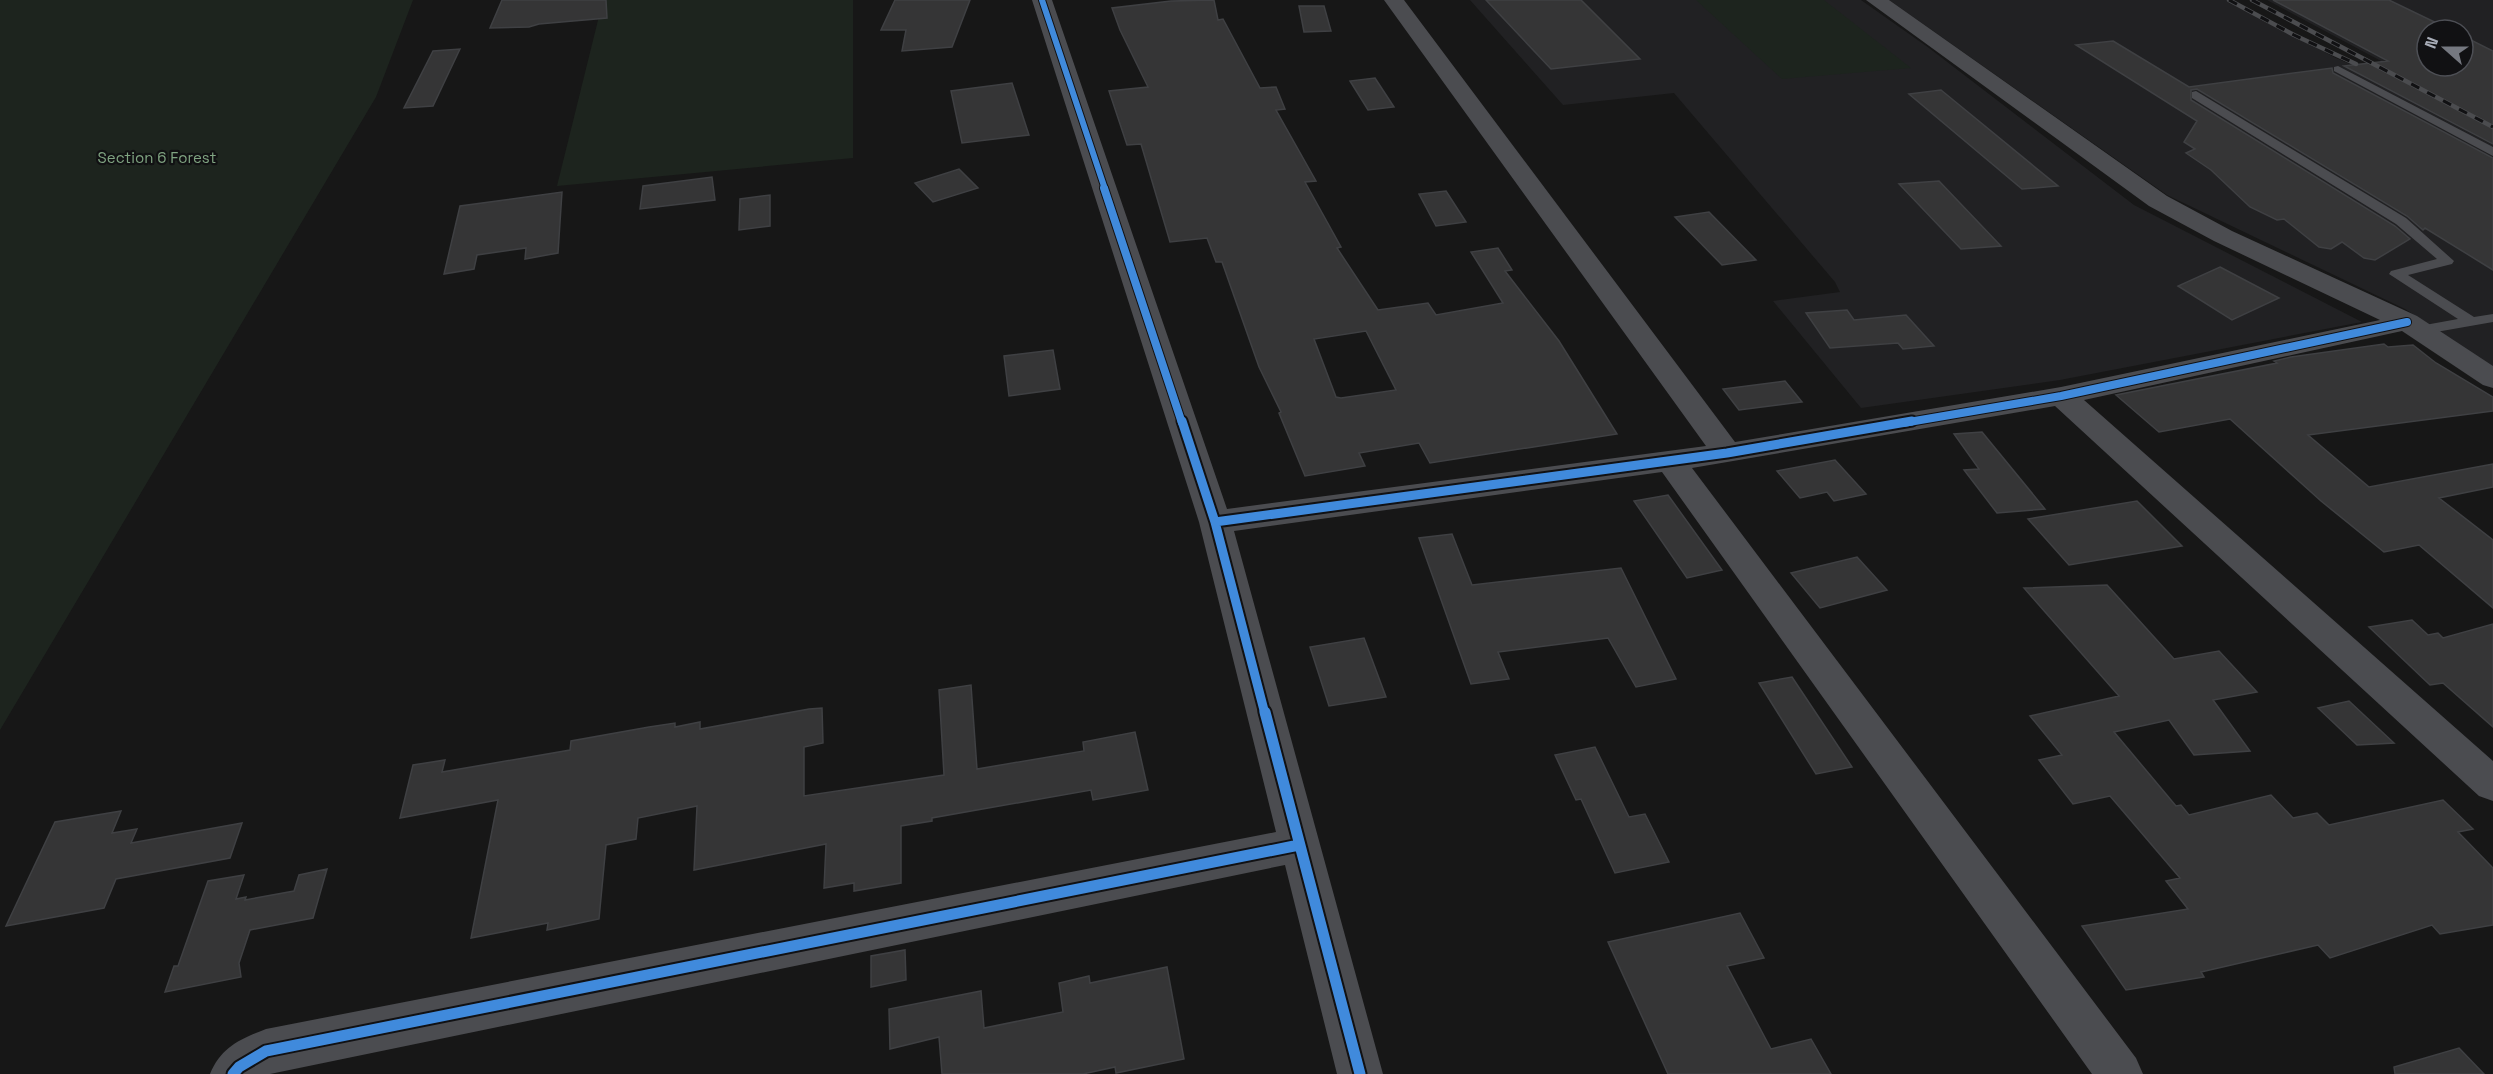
<svg xmlns="http://www.w3.org/2000/svg" width="2493" height="1074" font-family="'Space Grotesk',sans-serif">
  <rect width="100%" height="100%" fill="#171717"/>
  <!-- built -->
  <path fill="#212123" fill-rule="evenodd" d="M1470 0H1861L1929 48 2134 205 2362 322 2060 380 1861 408 1773 301 1840 292 1835 282 1674 93 1563 105Z
    M1889 0H2226L2336 58 2380 77 2493 135V367L2405 309 2167 195Z
    M2267 0H2493V120L2381 61ZM2427 30H2463V66H2427Z"/>
  <!-- green -->
  <path fill="#1d241e" d="M0 0H413L376 97 0 730Z
    M603 0H853V158L557 186Z
    M1696 0H1824L1911 68 1782 79Z"/>
  <!-- building -->
  <path fill="#353536" stroke="#3f4043" stroke-width="1.5" fill-rule="evenodd" d="M502 0H606L607 18 539 24 529 27 490 28Z
    M895 0H970L952 47 902 51 906 30H881Z
    M1214 0 1218 20 1223 19 1260 88 1276 87 1285 109 1276 110 1316 181 1305 182 1341 247 1337 248 1378 310 1428 303 1436 315 1503 303 1471 252 1498 248 1512 270 1505 271 1559 341 1617 434 1430 463 1419 443 1359 453 1365 466 1305 476 1279 413 1281 412 1259 367 1222 262H1216L1207 238 1170 242 1141 144 1127 145 1109 91 1148 87 1120 30 1112 8 1171 1ZM1366 331 1396 390 1341 398 1336 397 1314 339Z
    M1486 0H1581L1640 59 1551 69Z
    M2273 0H2389L2451 30H2427V66H2463V36L2493 51V144L2344 66 2388 61Z
    M1299 6H1324L1331 31 1304 32Z
    M2113 41 2189 87 2332 68 2333 73 2493 158V270L2425 228 2423 230 2407 216 2197 89 2191 90V100L2395 226 2410 239 2375 260 2364 258 2342 242 2331 249 2319 247 2284 219 2277 220 2250 207 2211 170 2186 153 2195 149 2184 142 2197 121 2076 45Z
    M460 49 433 106 404 108 433 51Z
    M1375 78 1394 107 1368 110 1350 81Z
    M1012 83 1029 135 962 143 951 91Z
    M1941 90 2058 186 2022 189 1909 94Z
    M959 169 978 188 933 202 915 183Z
    M712 177 715 200 640 209 643 186Z
    M1939 181 2001 246 1961 249 1899 184Z
    M1446 191 1466 222 1436 226 1419 194Z
    M562 192 558 253 525 259 526 248 477 255 474 269 444 274 460 206Z
    M770 195V226L739 230 740 199Z
    M1709 212 1756 260 1722 265 1675 217Z
    M2220 267 2279 298 2232 320 2178 286Z
    M1847 310 1854 320 1906 315 1934 346 1903 349 1898 343 1830 348 1806 313Z
    M2384 344 2388 347 2413 345 2436 363 2493 397V411L2308 435 2369 487 2493 464V487L2439 498 2493 540V608L2419 545 2384 552 2321 501 2230 419 2159 432 2116 395 2277 363 2274 361 2291 357Z
    M1053 350 1060 389 1009 396 1004 356Z
    M1785 381 1802 402 1739 410 1723 389Z
    M1982 432 2045 509 1997 513 1964 470 1979 469 1954 434Z
    M1835 460 1866 494 1834 501 1827 492 1800 498 1777 471Z
    M1668 495 1722 570 1687 578 1634 501Z
    M2137 501 2182 546 2069 565 2028 519Z
    M1452 534 1472 585 1621 568 1676 679 1636 687 1608 638 1498 652 1509 679 1471 684 1419 538Z
    M1857 557 1887 590 1820 608 1791 573Z
    M2107 585 2174 659 2219 651 2257 692 2213 700 2250 751 2194 755 2169 720 2114 732 2176 806 2181 805 2189 815 2271 795 2293 818 2317 813 2329 825 2443 800 2473 829 2458 832 2493 868V925L2440 934 2432 925 2330 958 2318 945 2201 972 2204 977 2126 990 2082 926 2188 909 2166 881 2180 878 2110 796 2073 804 2039 760 2062 755 2030 716 2119 696 2024 588Z
    M2412 620 2428 635 2438 633 2443 638 2493 624V727L2443 683 2430 685 2369 627Z
    M1364 638 1386 697 1329 706 1310 647Z
    M1792 677 1852 767 1816 774 1759 683Z
    M971 685 977 769 1084 751 1083 742 1135 732 1148 790 1093 800 1091 790 932 818V821L901 826V883L854 891V883L824 888 826 844 694 870 697 806 638 818 636 839 606 845 599 919 547 930 548 923 471 938 498 800 400 818 413 765 445 760 442 772 570 750 571 741 649 727 675 723V727L700 722V729L809 709 822 708 823 743 804 747V796L944 775 939 690Z
    M2349 701 2394 743 2357 745 2318 708Z
    M1595 747 1629 817 1645 814 1669 862 1615 873 1581 799 1576 800 1555 755Z
    M121 811 112 833 137 829 131 843 242 823 230 858 116 879 104 908 6 926 55 822Z
    M327 869 313 918 250 930 239 963 241 977 165 992 174 966H178L208 881 244 875 236 899 246 897 245 900 294 891 299 875Z
    M1740 913 1764 958 1727 966 1771 1049 1811 1039 1831 1074H1668L1608 942Z
    M905 950 906 980 871 987V956Z
    M1167 967 1184 1059 1116 1073 1115 1067 1083 1074H942L939 1037 890 1049 889 1009 981 991 984 1028 1063 1012 1059 983 1089 976 1090 983Z
    M2459 1048 2484 1074H2395L2394 1067Z"/>
  <g fill="none" stroke-linecap="round" stroke-linejoin="round">
    <!-- service -->
    <path fill="#4b4c50" fill-rule="evenodd" d="M2338 66 2493 147V156L2334 71V67Z
      M2196 91 2406 218 2454 261 2452 264 2408 275 2474 317 2493 314V322L2419 335 2414 333 2411 330 2414 327 2458 319 2389 274 2391 271 2437 259 2396 224 2192 98V92Z"/>
    <!-- minor -->
    <path fill="#4b4c50" fill-rule="evenodd" d="M1032 0H1052L1227 509 1706 446 1384 0H1404L1735 442 2061 387 2380 320 2214 241 2149 206 1866 0H1889L2167 196 2232 231 2417 316 2493 366V388L2483 385 2402 331 2084 400 2493 761V801L2479 796 2055 406 1692 468 2136 1058 2143 1074H2092L1662 472 1234 531 1383 1074H1337L1285 865 270 1074H210C221 1047 240 1039 266 1029L1276 832 1199 522Z"/>
    <!-- rail casing -->
    <g stroke="#4b4c4f" stroke-width="4.5">
      <path id="rail" d="M2229 0 2294 35 2356 64
        M2252 0 2493 127"/>
    </g>
    <!-- rail -->
    <use href="#rail" stroke="#111113" stroke-width="3" stroke-dasharray="9" stroke-linecap="butt"/>
    <!-- cycleway-far3 casing -->
    <g stroke="#111113" stroke-width="8">
      <path id="cycleway-far3" d="M1042 0 1105 189"/>
    </g>
    <!-- cycleway-far2 casing -->
    <g stroke="#111113" stroke-width="10">
      <path id="cycleway-far2" d="M1104 188 1182 423
        M1903 423 2061 396 2407 322"/>
    </g>
    <!-- cycleway-far1 casing -->
    <g stroke="#111113" stroke-width="13">
      <path id="cycleway-far1" d="M1182 421 1215 522 1265 714
        M1215 522 1727 453 1912 421"/>
    </g>
    <!-- cycleway casing -->
    <g stroke="#111113" stroke-width="15">
      <path id="cycleway" d="M1265 712 1360 1074
        M233 1074 239 1067 266 1051 1299 845"/>
    </g>
    <!-- cycleway-far3 -->
    <use href="#cycleway-far3" stroke="#408adc" stroke-width="6"/>
    <!-- cycleway-far2 -->
    <use href="#cycleway-far2" stroke="#408adc" stroke-width="8"/>
    <!-- cycleway-far1 -->
    <use href="#cycleway-far1" stroke="#408adc" stroke-width="9"/>
    <!-- cycleway -->
    <use href="#cycleway" stroke="#408adc" stroke-width="11"/>
  </g>
  <g text-anchor="middle" stroke-width="4.5" stroke-linejoin="round" paint-order="stroke">
    <!-- far-park labels -->
    <g font-size="15" fill="#7fa381" stroke="#111113">
      <text x="157" y="163">Section 6 Forest</text>
    </g>
  </g>
  <!-- north arrow -->
  <g transform="translate(2445 48) rotate(291)"><circle r="28" fill="#111113" stroke="#4d4f55" stroke-width="1.5"/>
  <path d="M0-4.5L10 22L0 15L-10 22Z" fill="#757880"/>
  <text y="-9" font-size="16" font-weight="bold" text-anchor="middle" fill="#a8adb8">N</text>
  </g>
</svg>
